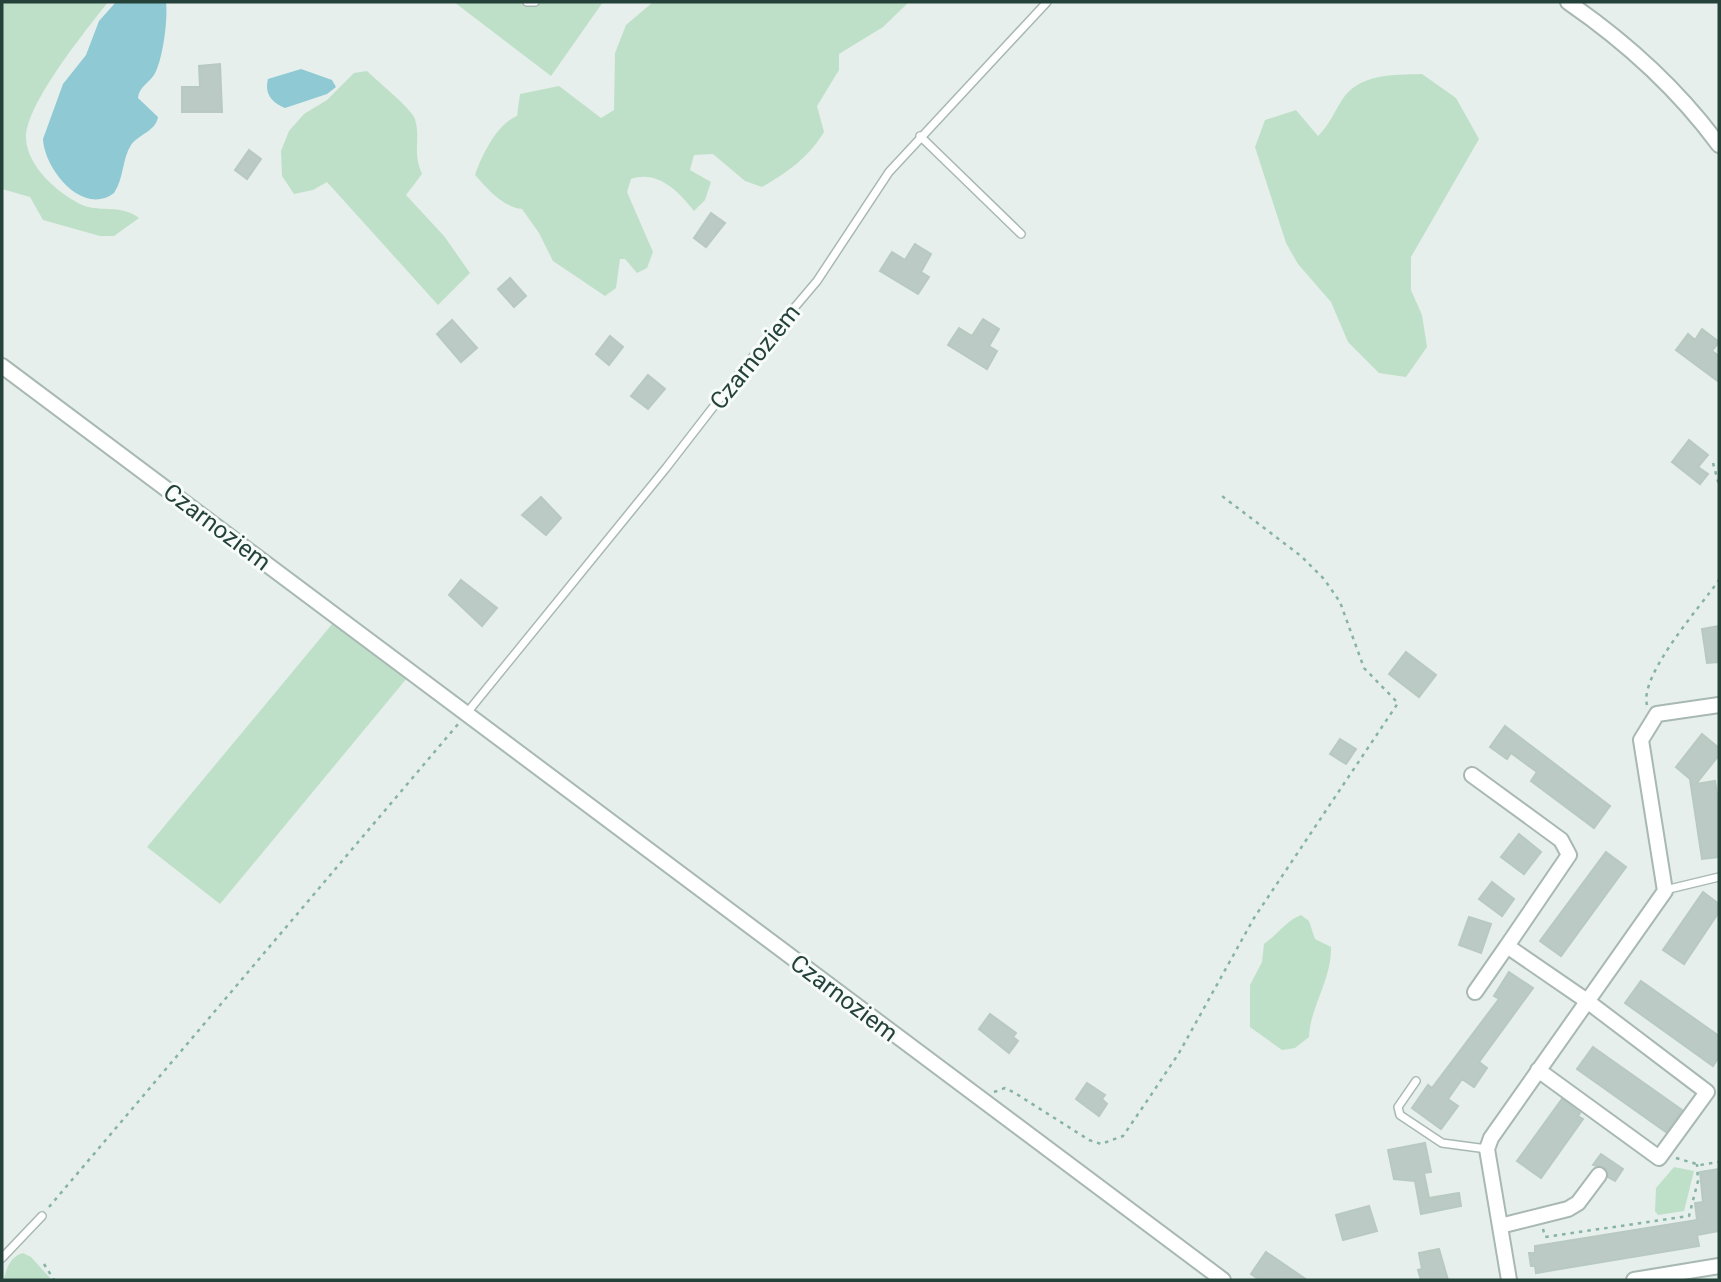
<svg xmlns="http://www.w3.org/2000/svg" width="1721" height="1282" font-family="Roboto,sans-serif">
  <rect width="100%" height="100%" fill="#e6efeb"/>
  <!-- green -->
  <path fill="#bfe0c8" d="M2 2H108C87 29 24 106 26 139 28 167 56 191 78 203 98 214 120 203 139 218L114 236H100L43 220 30 197 2 189Z
    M454 2H603L551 76Z
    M653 2H909L883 27 839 54V70L817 106 824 132C808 158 788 172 762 187L745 181 713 154 694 155 690 170 711 182 705 200 694 211C678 191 658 170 631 179L627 192 653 252 647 268 637 273 625 259H620L616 288 605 296 553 261 539 233 522 209C501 206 489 190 475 175 482 155 497 124 517 116L520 94 559 86 601 118 614 110 615 53 626 25Z
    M367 71C377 81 412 109 415 119 421 140 412 151 422 174L406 195 444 236 470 273 438 305 327 182 313 190 294 194 282 176 281 151 289 131 304 114 327 100 354 73Z
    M1422 74 1456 98 1479 139 1411 257V290L1422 315 1427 347 1406 377 1379 373 1348 342 1331 302 1298 264 1286 243 1255 147 1265 120 1296 110 1318 136C1330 124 1333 114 1342 100 1359 73 1394 75 1422 74Z
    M333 623 407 678 220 904 147 847Z
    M1301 915 1309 921 1315 939 1331 947C1332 979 1310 1007 1309 1037L1295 1048 1282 1050 1250 1027V985L1262 962 1264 944C1277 935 1287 920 1301 915Z
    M1674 1167 1694 1171 1684 1211 1658 1215 1655 1211 1656 1188Z
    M23 1253 31 1257 52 1280H4C6 1268 11 1256 23 1253Z"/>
  <!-- water -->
  <path fill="#8ec9d4" d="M116 2H166C168 19 163 60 154 75 148 84 139 87 138 98L158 117C156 131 139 134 131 145 122 159 124 178 114 193 82 217 44 168 43 139L63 84 86 55 99 21Z
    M301 69 332 80 336 87 327 94 285 108C272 103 264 94 268 79Z"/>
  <!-- building -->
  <path fill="#bbcac4" stroke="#b8c9c2" stroke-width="2" d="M220 64 222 112H182V87H200L199 66Z
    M249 150 261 159 247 179 235 170Z
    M711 213 725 223 706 247 694 238Z
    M915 244 931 254 921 272 929 277 918 294 880 271 892 252 905 260Z
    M510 278 526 296 514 307 498 289Z
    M983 319 999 329 989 346 997 351 987 369 948 345 959 328 972 336Z
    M452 320 477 348 461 362 437 334Z
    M1702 329 1719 342 1712 351 1719 356V382L1676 350 1688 334 1695 340Z
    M610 336 623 347 609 365 596 354Z
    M648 375 665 389 648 409 631 396Z
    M1689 440 1708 455 1698 467 1708 474 1700 484 1672 462Z
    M541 497 561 518 546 535 522 515Z
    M461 580 497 608 482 626 449 595Z
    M1719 626V662L1707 663 1702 629Z
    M1406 652 1436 675 1419 697 1389 674Z
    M1505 726 1610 806 1594 828 1531 781 1537 772 1511 753 1507 759 1490 747Z
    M1702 734 1719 748V755L1696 784 1715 781 1719 808V857L1702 859 1690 779 1676 767Z
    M1340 739 1356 749 1346 764 1330 754Z
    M1519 834 1541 852 1524 874 1501 857Z
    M1606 852 1626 867 1561 956 1540 941Z
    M1492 882 1514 899 1502 916 1479 899Z
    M1703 892 1719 904V912L1684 964 1663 950Z
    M1469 917 1491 924 1481 953 1459 945Z
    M1509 972 1533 988 1479 1062 1487 1068 1474 1087 1462 1079 1448 1099 1458 1106 1441 1129 1412 1108 1428 1085 1432 1088 1499 999 1494 996Z
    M1641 981 1719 1036V1057L1713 1066 1625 1003Z
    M990 1014 1016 1033 1013 1037 1018 1041 1009 1053 979 1029Z
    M1593 1047 1682 1110 1666 1132 1577 1069Z
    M1087 1083 1105 1095 1102 1099 1107 1104 1099 1116 1076 1099Z
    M1562 1099 1580 1113 1578 1116 1583 1119 1541 1178 1517 1161Z
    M1425 1143 1431 1172 1424 1173 1429 1198 1459 1193 1461 1206 1421 1214 1415 1181 1394 1179 1388 1150Z
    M1601 1154 1623 1169 1615 1181 1608 1177 1605 1168 1593 1165Z
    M1719 1169V1231L1697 1235 1699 1246 1536 1273 1535 1266H1531L1529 1253H1535V1246L1697 1220 1695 1203 1703 1202 1700 1172Z
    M1369 1206 1377 1231 1343 1240 1336 1215Z
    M1439 1249 1448 1280H1421L1418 1270 1422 1269 1419 1253Z
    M1266 1252 1307 1280H1260L1251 1274Z"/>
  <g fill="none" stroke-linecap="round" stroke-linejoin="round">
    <!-- lane casing -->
    <g stroke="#a8b8b2" stroke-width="10">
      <path id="lane" d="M527 2H535
        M920 136 1021 234
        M466 714 666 468 745 366 817 281 889 172 1047 2
        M1665 890 1719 877
        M1416 1081 1398 1107 1400 1115 1442 1143 1487 1149
        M2 1258 42 1216"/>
    </g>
    <!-- street casing -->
    <g stroke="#a8b8b2" stroke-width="18">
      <path id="street" d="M1568 2C1626 42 1677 88 1719 145
        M2 366 1223 1280
        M1472 775 1561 840 1569 855 1507 946 1587 1001 1707 1092 1659 1158 1538 1070
        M1475 992 1507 946
        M1500 1226 1568 1209 1578 1203 1599 1175
        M1509 1280 1487 1149 1491 1138 1665 891 1641 740 1657 714 1719 705
        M1634 1280 1719 1266"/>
    </g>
    <!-- path -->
    <path stroke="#86b3a5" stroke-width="2.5" stroke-dasharray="3.5 5" stroke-linecap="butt" d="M1713 463 1719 485
      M1647 705C1639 675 1701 606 1719 580
      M994 1092 1005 1088 1015 1093 1089 1140 1101 1144 1123 1136 1149 1098 1179 1053 1254 918 1398 703 1364 668 1340 602 1324 579 1301 556 1222 496
      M1676 1158 1700 1165 1719 1162
      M49 1207 459 723
      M1543 1229 1545 1237 1689 1216 1698 1181 1697 1164
      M44 1264 54 1280"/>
    <!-- lane -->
    <use href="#lane" stroke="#fff" stroke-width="7"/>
    <!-- street -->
    <use href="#street" stroke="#fff" stroke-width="14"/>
  </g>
  <g text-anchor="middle" stroke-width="6" stroke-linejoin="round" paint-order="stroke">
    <!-- street labels -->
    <g font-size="24" fill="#24423a" stroke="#f7fbf9">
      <text transform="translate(755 357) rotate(-51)" y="8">Czarnoziem</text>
      <text transform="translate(217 527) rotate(37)" y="8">Czarnoziem</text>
      <text transform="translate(844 998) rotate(37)" y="8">Czarnoziem</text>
    </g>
  </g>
  <!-- border -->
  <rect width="1721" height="1282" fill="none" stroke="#24423a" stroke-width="7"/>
</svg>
